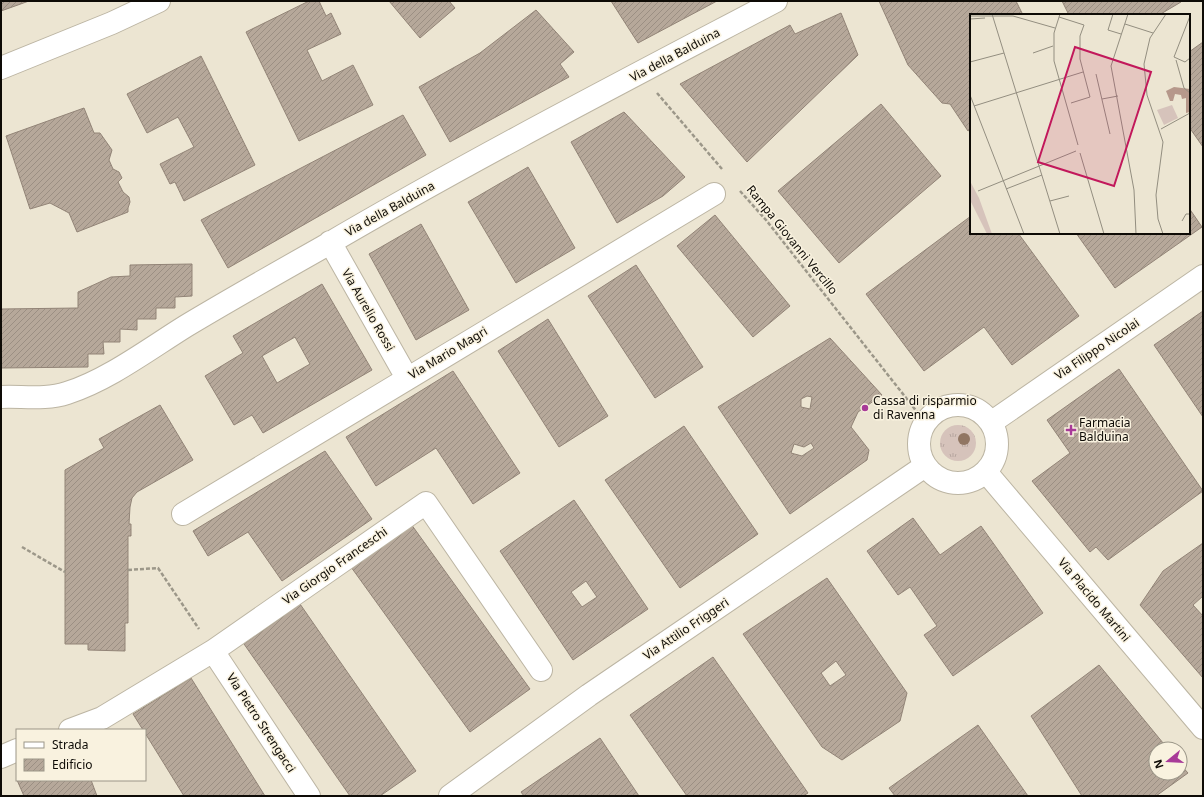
<svg xmlns="http://www.w3.org/2000/svg" width="1204" height="797" font-family="'Noto Sans',sans-serif">
  <defs>
    <pattern id="grass-tufts" width="24" height="20" patternUnits="userSpaceOnUse"><rect width="24" height="20" fill="#d6c3bb"/><path d="M3 7l-1-3M5 7V3M7 7l1-3M15 17l-1-3M17 17v-4M19 17l1-3" fill="none" stroke="#b6a69f"/></pattern>
    <pattern id="building-hatch" width="6" height="6" patternUnits="userSpaceOnUse"><rect width="6" height="6" fill="#b6a89a"/><path d="M-1 1l2-2M0 6l6-6M5 7l2-2" fill="none" stroke="#9b8f83"/></pattern>
  </defs>
  <rect width="100%" height="100%" fill="#ece5d2"/>
  <!-- grass -->
  <path fill="url(#grass-tufts)" d="M940 443a18 18 0 1 1 36 0a18 18 0 1 1-36 0Z"/>
  <!-- building -->
  <path fill="url(#building-hatch)" stroke="#928477" fill-rule="evenodd" d="M1 1H29L1 11Z
    M309 1H319L326 16 331 13 341 34 307 50 322 81 353 65 373 105 299 141 246 32Z
    M389 1H449L455 8 420 38Z
    M611 1H717L638 43Z
    M879 1H1016L1023 15H971V129L968 131 950 104 942 103 908 65Z
    M1062 1H1181V2L1159 15H1069Z
    M536 10 574 52 560 64 569 77 450 142 419 87 480 53Z
    M841 13 858 55 747 162 680 84 790 25 795 34Z
    M1203 42V147L1189 127V52Z
    M201 56 255 165 184 201 175 182 170 184 160 164 194 147 178 117 147 133 127 94Z
    M881 104 941 176 839 263 778 191Z
    M84 108 94 133H100L112 150 109 160 113 169 119 172 122 178 118 182 123 192 129 197 130 202 128 208V212L77 232 69 213 50 203 30 209 6 136Z
    M624 112 685 177 663 196 617 223 571 142Z
    M403 115 426 155 228 268 201 220Z
    M528 167 575 248 516 283 468 202Z
    M1189 208 1202 227 1115 288 1076 233H1189Z
    M715 215 790 306 753 337 677 246Z
    M971 216V233H1018L1079 316 1012 365 984 327 924 371 866 294Z
    M421 224 469 310 416 340 369 254Z
    M192 264V296L175 297V308H156V319H137V330L120 329V342H103L104 354H88V367L1 368V309L78 308V292L111 277 130 276V265Z
    M636 265 703 367 655 398 588 296Z
    M322 284 372 370 263 433 252 415 234 425 205 376 243 353 233 336ZM295 337 310 364 277 383 262 356Z
    M1203 311V417L1154 345Z
    M548 319 608 416 559 447 498 351Z
    M830 338 882 395 858 412 851 427 869 450 867 460 790 514 718 407ZM807 396 812 397 810 409 801 407V399ZM811 443 814 448 802 456 791 453 794 444 804 447Z
    M1119 369 1203 491 1108 560 1096 547 1090 552 1032 481 1070 453 1047 420Z
    M453 371 520 473 473 504 436 448 376 486 346 437Z
    M160 405 193 460 137 492 132 498 130 507 129 524H131V536H128V623H125V651L88 650V644H65V470L104 448 99 439Z
    M684 426 758 534 680 588 605 480Z
    M325 451 372 519 282 581 248 532 208 556 193 531Z
    M574 500 648 609 573 660 500 551ZM586 581 597 597 582 607 571 592Z
    M913 518 940 555 981 526 1043 613 953 676 924 635 937 626 910 587 898 595 867 551Z
    M411 524 530 689 470 732 351 567Z
    M1203 543V596L1193 605 1203 616V678L1140 605 1163 571Z
    M827 578 907 693 900 721 842 760 822 747 743 634ZM836 661 846 675 830 686 821 673Z
    M300 604 416 771 380 796H350L244 644Z
    M713 657 808 793 803 796H687L630 715Z
    M1099 665 1168 749H1156V773H1180V764L1188 773 1156 796H1082L1031 716Z
    M191 678 265 796H184L145 733V730H143L133 714Z
    M978 725 1028 796H895L889 788Z
    M600 738 639 796H524L521 792Z
    M17 780H91L97 796H24Z"/>
  <g fill="none" stroke-linecap="round" stroke-linejoin="round">
    <!-- minor casing -->
    <g stroke="#bcb5a3" stroke-width="24">
      <path id="minor" d="M330 242 407 378
        M1 397C22 396 46 400 67 393 108 380 149 349 186 326 231 299 277 273 323 247 471 160 624 81 776 1
        M919 444a39 39 0 1 1 78 0a39 39 0 1 1-78 0Z
        M992 422 1203 276
        M986 472 1203 728
        M183 514 714 194
        M213 651 309 796
        M70 730 102 718 213 651 426 503 541 670
        M1 757 17 750
        M450 796 589 695 925 466"/>
    </g>
    <!-- secondary casing -->
    <g stroke="#bcb5a3" stroke-width="24">
      <path id="secondary" d="M1 68 112 23 159 1"/>
    </g>
    <!-- path -->
    <path stroke="#9c9789" stroke-width="2.5" stroke-dasharray="4 2" stroke-linecap="butt" d="M657 93 722 169
      M740 191 766 220 925 422
      M22 547 65 572
      M128 570 158 568 199 629"/>
    <!-- minor -->
    <use href="#minor" stroke="#fff" stroke-width="22"/>
    <!-- secondary -->
    <use href="#secondary" stroke="#fff" stroke-width="22"/>
  </g>
  <!-- trees -->
  <circle fill="#917663" cx="964" cy="439" r="6"/>
  <!-- markers -->
  <g fill="#a83a98" stroke="#f9f2df" stroke-width="1.5">
    <circle cx="865" cy="408" r="4"/>
    <path d="M1069 424h4v4h4v4h-4v4h-4v-4h-4v-4h4z"/>
  </g>
  <g text-anchor="middle" stroke-width="3" stroke-linejoin="round" paint-order="stroke">
    <!-- street labels -->
    <g font-size="12" fill="#0e0b06" stroke="#f9f2df">
      <text transform="translate(675 55) rotate(-28)" y="4">Via della Balduina</text>
      <text transform="translate(390 209) rotate(-29)" y="4">Via della Balduina</text>
      <text transform="translate(792 240) rotate(51)" y="4">Rampa Giovanni Vercillo</text>
      <text transform="translate(368 310) rotate(60)" y="4">Via Aurelio Rossi</text>
      <text transform="translate(1097 349) rotate(-34)" y="4">Via Filippo Nicolai</text>
      <text transform="translate(448 353) rotate(-31)" y="4">Via Mario Magri</text>
      <text transform="translate(335 566) rotate(-35)" y="4">Via Giorgio Franceschi</text>
      <text transform="translate(1094 600) rotate(50)" y="4">Via Placido Martini</text>
      <text transform="translate(686 629) rotate(-34)" y="4">Via Attilio Friggeri</text>
      <text transform="translate(261 723) rotate(57)" y="4">Via Pietro Strengacci</text>
    </g>
    <!-- poi labels -->
    <g font-size="12" fill="#0e0b06" stroke="#f9f2df" text-anchor="start">
      <text x="873" y="405">Cassa di risparmio<tspan x="873" dy="14">di Ravenna</tspan></text>
      <text x="1079" y="427">Farmacia<tspan x="1079" dy="14">Balduina</tspan></text>
    </g>
  </g>
  <!-- overview -->
  <g transform="translate(970 14)">
    <rect width="220" height="220" fill="#ece5d2"/>
    <path d="M204 73 220 75V98L216 99V84L212 85 211 81 205 80 203 87H200L196 77Z" fill="#b6988b"/>
    <path d="M202 91 208 104 194 111 187 96ZM0 167 9 184 22 220H17L0 186Z" fill="#d6c3bb"/>
    <path fill="none" stroke="#938e80" stroke-width="1" d="M22 0 90 220M90 0 84 19V47L108 131M143 0 138 16 151 20M158 0 141 52 164 176 166 220M0 2H43L85 14M220 2 204 43 215 48 220 44M89 3 114 11 110 22V45L120 83 101 89M0 5 15 4M155 10 183 19M63 39 83 32M206 46 214 74 220 79M0 48 34 39M126 60 140 120M0 81 54 220M132 85 148 82M4 92 113 58M191 115 220 99M110 139 134 220M36 175 72 161M8 177 106 137M80 187 99 182M212 207 216 200H220M193 220 188 205 186 181 193 128 177 81 174 50 180 24 196 0"/>
    <path fill="#c2185b" fill-opacity="0.15" stroke="#c2185b" stroke-width="2" d="M105 33 181 58 144 172 68 148Z"/>
    <rect width="220" height="220" fill="none" stroke="#0e0b06" stroke-width="2"/>
  </g>
  <!-- border -->
  <rect width="1204" height="797" fill="none" stroke="#0e0b06" stroke-width="4"/>
  <!-- legend -->
  <rect x="16" y="729" width="130" height="52" fill="#f9f2df" stroke="#9b9688"/>
  <rect x="24" y="742" width="20" height="6" fill="#ffffff" stroke="#9b9688"/>
  <text x="52" y="749" font-size="12" fill="#0e0b06">Strada</text>
  <rect x="24" y="759" width="20" height="12" fill="url(#building-hatch)" stroke="#9b9688"/>
  <text x="52" y="769" font-size="12" fill="#0e0b06">Edificio</text>
  <!-- north arrow -->
  <g transform="translate(1168 761) rotate(252)"><circle r="19" fill="#f9f2df" stroke="#9b9688"/>
  <path d="M0-3L7 15L0 10L-7 15Z" fill="#a83a98"/>
  <text y="-6" font-size="11" font-weight="bold" text-anchor="middle" fill="#0e0b06">N</text>
  </g>
</svg>
